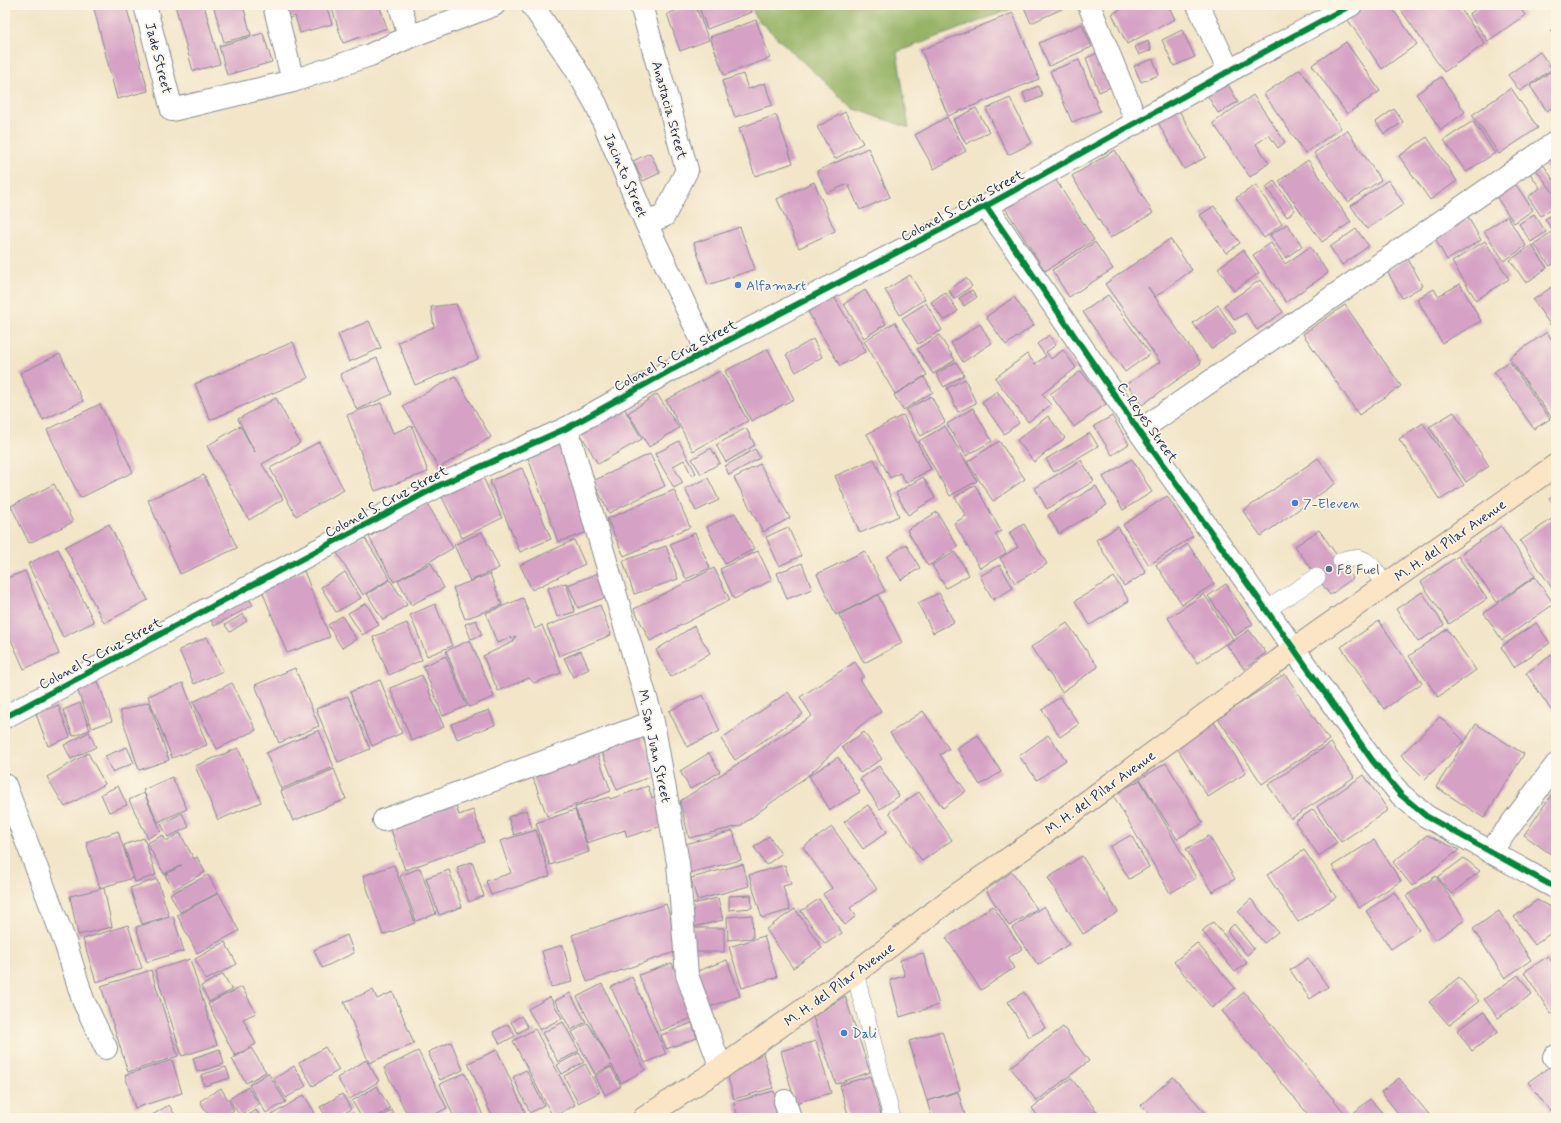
<svg xmlns="http://www.w3.org/2000/svg" width="1561" height="1123" font-family="Mynerve,sans-serif">
  <rect width="100%" height="100%" fill="#fcf5e5"/>
  <filter id="ink" filterUnits="userSpaceOnUse"><feTurbulence type="fractalNoise" baseFrequency=".025" numOctaves="2"/><feDisplacementMap in="SourceGraphic" scale="8" xChannelSelector="R" yChannelSelector="G"/><feConvolveMatrix kernelMatrix="1 2 1 2 8 2 1 2 1" color-interpolation-filters="sRGB"/></filter>
  <filter id="wash" filterUnits="userSpaceOnUse"><feTurbulence type="fractalNoise" baseFrequency=".012" numOctaves="4" result="noise"/><feDisplacementMap in="SourceGraphic" scale="16" xChannelSelector="R" yChannelSelector="G"/><feGaussianBlur stdDeviation="0.9" result="paint"/><feColorMatrix in="noise" values="0 0 0 0 0 0 0 0 0 0 0 0 0 0 0 0 0 1.4 0 .05"/><feComposite in="paint" operator="in"/></filter>
  <g filter="url(#wash)">
    <rect width="100%" height="100%" fill="#f2e5c8"/>
    <!-- forest -->
    <path fill="#96b366" stroke="#587162" d="M752 5H1016L1017 7 897 52 909 128 852 108 755 17Z"/>
    <g id="blocks">
      <!-- building -->
      <path fill="#d5a1c5" d="M93 5H126L148 91 117 99Z
        M175 5H204L220 64 193 71Z
        M213 5H243L251 35 224 42Z
        M282 5H326L332 24 300 33 295 16 286 19Z
        M331 5H379L387 28 343 43Z
        M689 5H695L709 40 680 51 667 14Z
        M698 5H749L752 12 707 29Z
        M1023 5H1065L1066 7 1031 23Z
        M1130 5H1168L1175 19 1127 44 1112 14Z
        M1354 5H1390L1417 44 1382 69 1343 13Z
        M1402 5H1458L1485 44 1444 72 1399 7Z
        M1482 5H1518L1525 15 1488 41 1469 14Z
        M1013 13 1039 79 948 116 921 50Z
        M756 20 770 58 724 75 710 37Z
        M1082 24 1092 47 1049 66 1039 43Z
        M1556 28V39L1551 31Z
        M1182 30 1195 57 1174 66 1162 40Z
        M263 33 272 62 227 75 219 46Z
        M1148 41 1151 50 1139 55 1135 47Z
        M1346 42 1380 91 1347 114 1312 65Z
        M1540 52 1552 69 1520 91 1508 75Z
        M1098 53 1111 87 1099 92 1086 58Z
        M1153 59 1159 75 1141 82 1134 66Z
        M1079 60 1100 111 1072 122 1050 71Z
        M1556 68V105L1547 111 1530 86Z
        M1300 69 1341 128 1305 153 1264 94Z
        M743 74 748 89 765 83 772 105 735 117 722 81Z
        M1223 75 1238 102 1218 113 1202 87Z
        M1441 77 1465 112 1441 130 1416 94Z
        M1038 86 1043 96 1027 103 1023 93Z
        M1511 88 1538 128 1499 154 1472 115Z
        M1253 95 1285 142 1278 148 1269 135 1256 144 1269 163 1250 177 1213 123Z
        M1010 98 1032 143 1008 155 986 109Z
        M1177 107 1206 157 1184 169 1156 119Z
        M976 108 989 132 966 144 953 120Z
        M1394 109 1403 122 1384 134 1376 122Z
        M845 112 863 143 835 159 817 127Z
        M776 115 793 163 755 176 739 128Z
        M947 117 966 151 934 169 915 135Z
        M1473 121 1495 153 1466 172 1444 140Z
        M1347 130 1381 180 1348 202 1314 153Z
        M1427 137 1457 181 1430 200 1399 156Z
        M868 148 890 197 860 210 848 184 827 193 817 171Z
        M1115 150 1153 213 1110 238 1072 176Z
        M650 153 660 173 643 181 633 161Z
        M1555 156 1556 157V184L1543 164Z
        M1308 160 1351 222 1322 242 1279 181Z
        M1535 168 1556 196V205L1541 216 1528 197 1540 188 1529 172Z
        M1052 174 1094 240 1045 271 1003 205Z
        M1388 180 1404 204 1367 229 1351 206Z
        M1274 181 1295 210 1287 217 1266 187Z
        M814 182 835 231 799 248 777 199Z
        M1514 182 1533 210 1514 223 1495 195Z
        M1256 185 1282 224 1264 238 1236 198Z
        M1214 206 1240 243 1226 253 1200 215Z
        M1556 212V262L1550 266 1534 244 1553 231 1545 219Z
        M1534 214 1546 232 1531 242 1519 224Z
        M1507 216 1526 246 1504 261 1484 231Z
        M1468 217 1481 240 1447 260 1434 237Z
        M1287 224 1302 246 1286 258 1270 235Z
        M740 227 755 269 708 285 694 243Z
        M1356 229 1369 246 1342 265 1330 247Z
        M1170 239 1192 270 1155 297 1148 287 1201 363 1142 405 1127 384 1160 362 1105 284Z
        M1485 241 1509 279 1476 300 1452 262Z
        M1095 242 1113 269 1069 297 1052 270Z
        M1271 243 1285 264 1310 247 1328 273 1286 302 1253 255Z
        M1532 245 1547 268 1526 283 1510 260Z
        M1243 250 1259 273 1234 291 1218 268Z
        M1408 259 1423 286 1402 298 1387 271Z
        M910 275 925 299 900 315 885 290Z
        M966 278 972 286 954 299 949 290Z
        M1260 280 1283 312 1257 330 1246 313 1235 320 1224 305Z
        M1460 284 1481 321 1442 343 1417 299 1434 289 1438 296Z
        M1556 284V333L1533 300Z
        M865 290 886 324 864 338 844 304Z
        M972 290 977 297 964 306 959 298Z
        M945 292 958 311 944 321 931 302Z
        M833 295 866 351 840 366 807 310Z
        M1108 295 1150 354 1125 372 1083 312Z
        M1014 297 1034 325 1006 345 986 317Z
        M926 303 942 330 918 344 902 318Z
        M456 304 478 359 415 385 398 342 434 327 431 307Z
        M1218 305 1236 332 1211 349 1193 323Z
        M1345 305 1401 386 1359 415 1303 334Z
        M369 321 381 348 349 362 338 334Z
        M895 322 927 375 895 394 864 341Z
        M980 324 992 343 963 362 951 343Z
        M1547 332 1556 346V414L1551 417 1509 358Z
        M939 335 955 360 933 374 917 349Z
        M1049 335 1056 345 1046 352 1051 359 1063 350 1076 368 1042 394 1051 405 1028 422 995 378 1027 354 1035 364 1046 356 1037 344Z
        M813 339 822 357 796 372 786 355Z
        M293 342 308 378 210 420 195 384Z
        M768 349 794 399 751 421 725 371Z
        M60 354 83 401 43 420 20 373Z
        M377 358 392 394 357 410 340 374Z
        M1509 361 1550 419 1534 429 1494 372Z
        M956 362 964 375 944 387 936 374Z
        M720 371 748 421 693 451 666 400Z
        M1081 371 1106 404 1074 427 1050 394Z
        M455 376 491 437 439 468 403 406Z
        M924 377 933 392 903 410 894 395Z
        M965 379 976 403 958 412 947 388Z
        M997 391 1019 423 1004 434 982 402Z
        M657 394 679 428 649 447 628 413Z
        M931 396 945 422 921 436 906 410Z
        M276 398 300 443 262 464 283 499 249 520 207 446 240 426 255 452 238 419Z
        M620 401 642 439 598 464 576 426Z
        M381 403 393 433 412 426 428 472 375 491 347 415Z
        M100 404 133 472 80 498 47 430Z
        M973 408 992 441 966 456 947 424Z
        M1454 412 1489 466 1466 482 1429 427Z
        M903 415 931 469 906 483 900 473 890 478 867 434Z
        M1048 416 1065 438 1034 462 1017 440Z
        M1112 416 1129 444 1112 455 1094 426Z
        M1423 423 1464 485 1440 500 1399 439Z
        M945 426 977 481 950 496 919 441Z
        M746 428 755 445 726 462 716 445Z
        M1090 433 1098 446 1054 472 1046 459Z
        M559 440 591 531 558 542 526 452Z
        M679 441 696 473 692 476 684 460 673 466 683 483 674 488 655 454Z
        M999 441 1025 479 993 501 967 462Z
        M319 442 344 490 296 516 270 468Z
        M711 448 720 463 701 474 692 459Z
        M755 449 760 458 729 475 725 466Z
        M650 454 665 486 609 513 593 481Z
        M1318 458 1336 483 1261 536 1243 511Z
        M874 459 899 516 860 533 835 476Z
        M1132 459 1152 492 1123 510 1103 477Z
        M1081 460 1094 481 1047 509 1035 488Z
        M760 464 790 518 763 532 734 478Z
        M522 468 551 539 520 552 490 481Z
        M481 473 502 518 462 538 440 493Z
        M204 475 237 548 180 574 148 500Z
        M923 477 935 498 908 515 896 493Z
        M708 478 719 500 696 511 685 489Z
        M54 484 73 522 29 543 11 506Z
        M975 485 1001 531 995 534 1006 553 980 568 954 523 966 516 955 497Z
        M1096 486 1107 505 1059 534 1048 515Z
        M674 490 690 527 624 556 607 519Z
        M1556 494V508L1549 498Z
        M1167 496 1193 536 1149 565 1123 525Z
        M427 503 453 548 394 582 369 537Z
        M937 512 958 547 928 566 907 530Z
        M735 513 754 549 725 564 707 527Z
        M1556 516V594L1520 541Z
        M109 524 148 600 104 623 65 547Z
        M1024 524 1047 564 1015 583 1000 558 1018 547 1009 533Z
        M1501 526 1535 576 1497 602 1462 553Z
        M788 527 801 556 779 566 766 537Z
        M1118 527 1146 573 1124 586 1096 540Z
        M1319 530 1353 578 1330 595 1295 546Z
        M482 532 499 568 470 581 454 545Z
        M695 533 710 568 686 579 670 544Z
        M363 535 390 579 363 595 336 551Z
        M574 540 585 564 532 590 520 565Z
        M906 544 920 568 901 580 887 557Z
        M1188 544 1214 584 1182 604 1156 565Z
        M666 546 678 579 634 594 623 561Z
        M58 549 94 622 63 637 28 564Z
        M758 551 772 580 734 599 720 569Z
        M865 551 885 591 836 615 817 574Z
        M955 552 969 575 946 588 932 565Z
        M1458 556 1487 599 1449 624 1421 582Z
        M431 563 444 588 411 605 398 580Z
        M802 563 812 589 787 599 777 573Z
        M1000 565 1013 588 993 600 980 576Z
        M714 568 730 600 650 641 634 609Z
        M25 571 59 654 24 669 5 626V579Z
        M304 571 330 637 287 653 261 588Z
        M603 571 612 595 578 608 568 585Z
        M345 572 361 598 336 612 321 587Z
        M490 574 502 605 465 619 453 588Z
        M1114 577 1129 601 1090 625 1075 601Z
        M1535 577 1554 604 1502 640 1484 613Z
        M390 580 407 605 383 620 367 594Z
        M566 583 575 612 557 617 548 588Z
        M1226 584 1253 624 1235 636 1208 596Z
        M244 591 253 605 214 626 207 612Z
        M1422 592 1444 625 1418 642 1396 609Z
        M939 593 954 622 933 633 918 603Z
        M1204 594 1233 639 1197 663 1168 618Z
        M878 595 902 643 864 663 839 615Z
        M523 598 535 629 542 625 561 673 534 683 529 678 498 691 483 656 513 642 516 636 497 643 486 613Z
        M366 603 379 625 362 635 348 613Z
        M435 604 452 646 427 656 410 615Z
        M600 605 611 635 559 656 547 626Z
        M243 614 247 621 230 632 225 625Z
        M342 616 356 639 342 648 328 625Z
        M476 620 482 635 471 639 465 624Z
        M1379 621 1422 683 1384 709 1341 647Z
        M407 623 422 660 389 675 373 637Z
        M1067 623 1098 667 1062 692 1031 647Z
        M1536 623 1550 643 1514 667 1501 647Z
        M694 626 710 653 671 677 656 650Z
        M1447 629 1476 670 1438 697 1409 656Z
        M1249 630 1266 653 1244 669 1227 645Z
        M207 637 223 671 194 684 179 650Z
        M470 640 494 697 469 707 446 651Z
        M581 651 589 669 573 677 564 658Z
        M1556 652V707L1551 710 1526 673Z
        M446 656 467 706 443 716 423 666Z
        M855 662 864 676 860 679 881 712 861 725 810 774 740 826 689 838 680 801 812 716 800 697Z
        M295 668 319 726 279 743 255 685Z
        M1285 674 1329 740 1262 784 1218 718Z
        M422 675 444 727 412 741 390 688Z
        M380 680 402 733 372 746 350 692Z
        M98 681 112 721 92 728 77 689Z
        M183 683 207 745 172 758 148 696Z
        M232 683 256 730 217 749 193 702Z
        M788 692 803 714 735 760 721 739Z
        M703 695 720 731 687 747 669 711Z
        M348 696 370 749 338 762 316 709Z
        M1060 697 1079 724 1060 737 1042 710Z
        M149 702 169 760 139 770 120 711Z
        M80 703 90 730 73 736 63 710Z
        M58 705 70 737 48 746 36 714Z
        M489 710 495 725 457 739 451 724Z
        M923 711 949 749 940 755 966 791 943 808 890 733Z
        M1440 717 1464 741 1425 779 1401 755Z
        M1212 719 1246 773 1208 797 1174 743Z
        M1476 724 1524 754 1484 818 1436 787Z
        M319 730 334 767 281 789 266 753Z
        M640 731 657 774 617 790 600 747Z
        M89 732 96 747 71 759 64 745Z
        M864 732 882 759 860 773 842 747Z
        M978 735 1001 772 980 785 957 748Z
        M1048 735 1066 760 1037 780 1019 756Z
        M1331 743 1354 777 1291 819 1268 785Z
        M594 745 611 791 547 816 530 770Z
        M127 747 134 763 112 772 105 756Z
        M238 748 261 802 218 820 195 766Z
        M88 753 105 784 65 807 47 777Z
        M709 753 720 772 690 789 680 771Z
        M838 757 860 792 830 810 809 776Z
        M1166 763 1203 823 1177 839 1140 779Z
        M879 766 899 796 880 809 860 779Z
        M334 769 346 799 293 821 281 791Z
        M1364 775 1388 810 1341 842 1317 807Z
        M172 777 187 809 158 822 143 790Z
        M1140 780 1196 878 1170 893 1113 795Z
        M118 786 127 805 109 812 101 794Z
        M648 786 652 798 656 796 665 825 627 837 625 830 587 843 575 807 609 797 610 799Z
        M1554 791 1556 792V849L1552 855 1524 835Z
        M919 792 952 840 922 861 889 812Z
        M144 793 161 831 148 838 129 800Z
        M453 798 459 815 473 810 484 842 405 870 388 821Z
        M868 805 887 832 863 849 844 822Z
        M1313 809 1337 843 1319 856 1295 822Z
        M526 810 532 828 514 835 508 817Z
        M575 810 589 852 550 865 536 823Z
        M182 813 189 827 168 837 161 824Z
        M832 827 877 889 850 908 856 916 845 925 823 894 832 888 803 847Z
        M536 830 550 876 491 895 486 881 511 873 500 841Z
        M118 831 133 878 100 888 86 842Z
        M733 831 741 860 689 873 682 845Z
        M180 833 194 859 197 857 205 872 173 890 165 875 182 865 164 874 147 843 163 835 166 841Z
        M1131 835 1149 867 1129 879 1110 847Z
        M1427 835 1459 850 1412 886 1393 862Z
        M769 836 781 854 766 865 754 847Z
        M1209 836 1235 879 1212 892 1186 849Z
        M144 838 156 875 135 882 124 845Z
        M1374 840 1401 881 1359 908 1332 866Z
        M1304 850 1336 897 1298 922 1267 875Z
        M1082 856 1118 912 1083 934 1048 878Z
        M1464 858 1480 871 1451 894 1438 877Z
        M472 862 484 896 469 902 457 867Z
        M743 864 749 886 697 900 691 878Z
        M394 865 415 923 383 935 363 876Z
        M785 865 791 884 783 886 790 910 762 918 749 875Z
        M420 868 436 914 416 921 400 876Z
        M449 870 462 907 439 915 426 878Z
        M1012 872 1037 909 1009 926 986 890Z
        M208 875 218 893 180 912 170 894Z
        M1436 876 1465 920 1435 940 1406 896Z
        M157 879 169 916 142 924 130 888Z
        M104 888 112 927 78 935 70 896Z
        M1394 892 1419 930 1391 949 1366 911Z
        M219 893 239 931 197 953 177 915Z
        M751 895 752 908 729 910V896Z
        M718 898 723 920 693 927 688 905Z
        M819 899 842 933 825 944 801 911Z
        M1251 899 1278 932 1264 943 1238 911Z
        M1537 900 1556 910V929L1535 945 1514 917Z
        M666 904 681 950 587 982 572 935Z
        M993 906 1022 949 1008 958 1014 968 981 990 946 938Z
        M1044 906 1069 944 1038 965 1012 928Z
        M795 909 822 948 793 968 766 929Z
        M1499 911 1531 960 1505 978 1473 929Z
        M752 915 753 938 728 940 727 917Z
        M173 916 184 951 147 962 136 927Z
        M1213 922 1247 963 1235 972 1202 931Z
        M1234 924 1254 949 1247 955 1227 931Z
        M128 925 142 968 96 982 83 939Z
        M692 928H724V952H692Z
        M347 935 354 953 322 968 314 950Z
        M764 936 777 977 742 988 729 947Z
        M225 942 237 964 206 980 195 959Z
        M1197 943 1235 988 1212 1008 1174 962Z
        M563 945 572 982 551 987 542 951Z
        M923 953 939 1005 900 1017 890 980 905 976 900 960Z
        M1548 956 1556 968V1011L1551 1014 1524 972Z
        M1308 958 1328 987 1310 999 1290 970Z
        M190 959 217 1045 182 1056 155 970Z
        M727 960 740 996 709 1007 695 972Z
        M672 963 692 1018 660 1031 639 975Z
        M151 970 178 1056 128 1072 101 986Z
        M223 974 232 990 209 1002 201 986Z
        M1518 975 1532 994 1498 1018 1484 999Z
        M632 977 666 1054 645 1063 611 987Z
        M1459 977 1479 1001 1449 1025 1429 1002Z
        M602 984 645 1070 621 1083 612 1065 595 1074 572 1032 588 1023 610 1061 577 997Z
        M242 987 256 1013 243 1019 256 1044 235 1056 208 1004Z
        M373 990 377 999 393 992 414 1044 369 1063 344 1002Z
        M1024 992 1045 1028 1029 1037 1008 1002Z
        M1244 992 1349 1118H1311L1222 1011Z
        M570 993 586 1022 571 1030 555 1001Z
        M845 996 870 1072 836 1084 813 1017Z
        M550 997 562 1018 540 1030 528 1009Z
        M1484 1012 1498 1032 1472 1051 1457 1030Z
        M521 1016 528 1027 518 1033 511 1022Z
        M563 1022 579 1051 558 1062 542 1033Z
        M692 1023 697 1038 666 1049 661 1035Z
        M508 1024 515 1036 500 1044 493 1032Z
        M1063 1027 1089 1061 1037 1101 1010 1067Z
        M535 1029 575 1105 553 1117 513 1041Z
        M942 1031 960 1090 927 1101 909 1041Z
        M816 1041 831 1093 795 1103 781 1051Z
        M451 1042 463 1070 440 1080 428 1052Z
        M325 1047 339 1070 313 1086 299 1063Z
        M251 1048 266 1072 246 1083 232 1059Z
        M220 1049 224 1064 197 1072 193 1058Z
        M497 1050 525 1112 511 1118H493L468 1063Z
        M762 1050 773 1088 734 1099 726 1071Z
        M418 1051 447 1108 428 1118H409L384 1068Z
        M579 1053 584 1062 562 1074 557 1065Z
        M172 1060 182 1093 135 1108 125 1075Z
        M366 1060 379 1081 350 1099 337 1078Z
        M1556 1062V1106L1550 1111 1528 1082Z
        M585 1064 600 1092 578 1103 564 1076Z
        M294 1066 306 1086 286 1098 274 1079Z
        M226 1067 230 1078 204 1086 201 1075Z
        M611 1067 621 1086 605 1095 595 1076Z
        M526 1070 544 1105 530 1113 513 1077Z
        M268 1073 286 1102 266 1113 249 1085Z
        M465 1073 484 1118H454L440 1084Z
        M870 1076 882 1118H849L840 1085Z
        M1173 1077 1210 1118H1153L1141 1105Z
        M1071 1078 1102 1118H1039L1032 1108Z
        M1399 1078 1432 1118H1402L1381 1092Z
        M377 1086 390 1109 375 1118H362L352 1101Z
        M248 1087 259 1104 240 1116 229 1099Z
        M221 1088 234 1110 222 1118H210L200 1101Z
        M774 1091 781 1118H738L734 1102Z
        M958 1092 966 1118H932L927 1101Z
        M342 1094 351 1109 337 1118H327L320 1107Z
        M304 1095 315 1113 307 1118H272L270 1116Z
        M1370 1099 1387 1118H1352L1350 1116Z
        M169 1105 177 1118H147Z
        M256 1110 261 1118H244Z
        M392 1110 397 1118H380Z
        M1556 1110V1118H1545Z
        M350 1113 353 1118H342Z"/>
    </g>
  </g>
  <g filter="url(#ink)">
    <use href="#blocks" fill-opacity="0" stroke="#868a93" stroke-width="1"/>
    <g fill="none" stroke-linecap="round" stroke-linejoin="round">
      <!-- service casing -->
      <g stroke="#868a93" stroke-width="18">
        <path id="service" d="M1341 561C1366 551 1373 567 1385 586
          M1266 610 1317 577
          M855 973 892 1118"/>
      </g>
      <!-- minor casing -->
      <g stroke="#868a93" stroke-width="24">
        <path id="minor" d="M145 5 172 110 293 81 370 55 409 37 494 5
          M274 5 293 81
          M400 5 409 37
          M532 5 574 66 596 104 646 223 707 351
          M641 5 687 170 664 216 646 223
          M1089 5 1137 123
          M1198 5 1229 71
          M986 206 1139 431 1294 649
          M567 428 653 722 678 863 687 975 721 1068
          M1139 431 1556 142
          M5 785 66 945 83 1000 106 1048
          M384 820 653 722
          M1490 852 1556 765
          M1554 1057 1556 1056
          M785 1101 790 1118"/>
      </g>
      <!-- tertiary casing -->
      <g stroke="#868a93" stroke-width="24">
        <path id="tertiary" d="M1294 649 1372 760 1401 795 1426 816 1556 888
          M5 717 440 485 567 428 673 369 986 206 1229 71 1351 5"/>
      </g>
      <!-- secondary casing -->
      <g stroke="#868a93" stroke-width="24">
        <path id="secondary" d="M644 1118 721 1068 855 973 952 898 1031 843 1294 649 1556 465"/>
      </g>
      <!-- service -->
      <use href="#service" stroke="#fff" stroke-width="17"/>
      <!-- minor -->
      <use href="#minor" stroke="#fff" stroke-width="22"/>
      <!-- tertiary -->
      <use href="#tertiary" stroke="#fff" stroke-width="22"/>
      <!-- secondary -->
      <use href="#secondary" stroke="#fce5c4" stroke-width="22"/>
      <!-- cycleway casing -->
      <g stroke="#fcf5e5" stroke-width="8">
        <path id="cycleway" d="M986 206 1139 431 1294 649 1372 760 1401 795 1426 816 1556 888
          M5 717 440 485 567 428 673 369 986 206 1229 71 1351 5"/>
      </g>
      <!-- cycleway -->
      <use href="#cycleway" stroke="#00873e" stroke-width="6"/>
    </g>
  </g>
  <!-- markers -->
  <g fill="#3f7fe0" stroke="#fcf5e5" stroke-width="1.5">
    <circle cx="738" cy="285" r="4"/>
    <circle cx="1295" cy="503" r="4"/>
    <circle cx="844" cy="1033" r="4"/>
  </g>
  <circle fill="#5c6f8a" stroke="#fcf5e5" stroke-width="1.5" cx="1329" cy="569" r="4"/>
  <g text-anchor="middle" stroke-width="3.5" stroke-linejoin="round" paint-order="stroke">
    <!-- street labels -->
    <g font-size="14" fill="#1b2f5e" stroke="#fcf5e5">
      <text transform="translate(159 58) rotate(76)" y="5">Jade Street</text>
      <text transform="translate(670 110) rotate(75)" y="5">Anastacia Street</text>
      <text transform="translate(626 175) rotate(67)" y="5">Jacinto Street</text>
      <text transform="translate(962 205) rotate(-28)" y="5">Colonel S. Cruz Street</text>
      <text transform="translate(675 355) rotate(-28)" y="5">Colonel S. Cruz Street</text>
      <text transform="translate(1148 422) rotate(55)" y="5">C. Reyes Street</text>
      <text transform="translate(386 501) rotate(-28)" y="5">Colonel S. Cruz Street</text>
      <text transform="translate(1450 540) rotate(-35)" y="5">M. H. del Pilar Avenue</text>
      <text transform="translate(100 653) rotate(-28)" y="5">Colonel S. Cruz Street</text>
      <text transform="translate(655 746) rotate(78)" y="5">M. San Juan Street</text>
      <text transform="translate(1100 792) rotate(-36)" y="5">M. H. del Pilar Avenue</text>
      <text transform="translate(839 984) rotate(-36)" y="5">M. H. del Pilar Avenue</text>
    </g>
    <!-- shop labels -->
    <g font-size="14" fill="#366cbe" stroke="#fcf5e5" text-anchor="start">
      <text x="746" y="290">Alfamart</text>
      <text x="1303" y="508">7-Eleven</text>
      <text x="852" y="1038">Dali</text>
    </g>
    <!-- service labels -->
    <g font-size="14" fill="#4e5e75" stroke="#fcf5e5" text-anchor="start">
      <text x="1337" y="574">F8 Fuel</text>
    </g>
  </g>
  <!-- margin -->
  <rect width="1561" height="1123" fill="none" stroke="#fcf5e5" stroke-width="20"/>
</svg>
